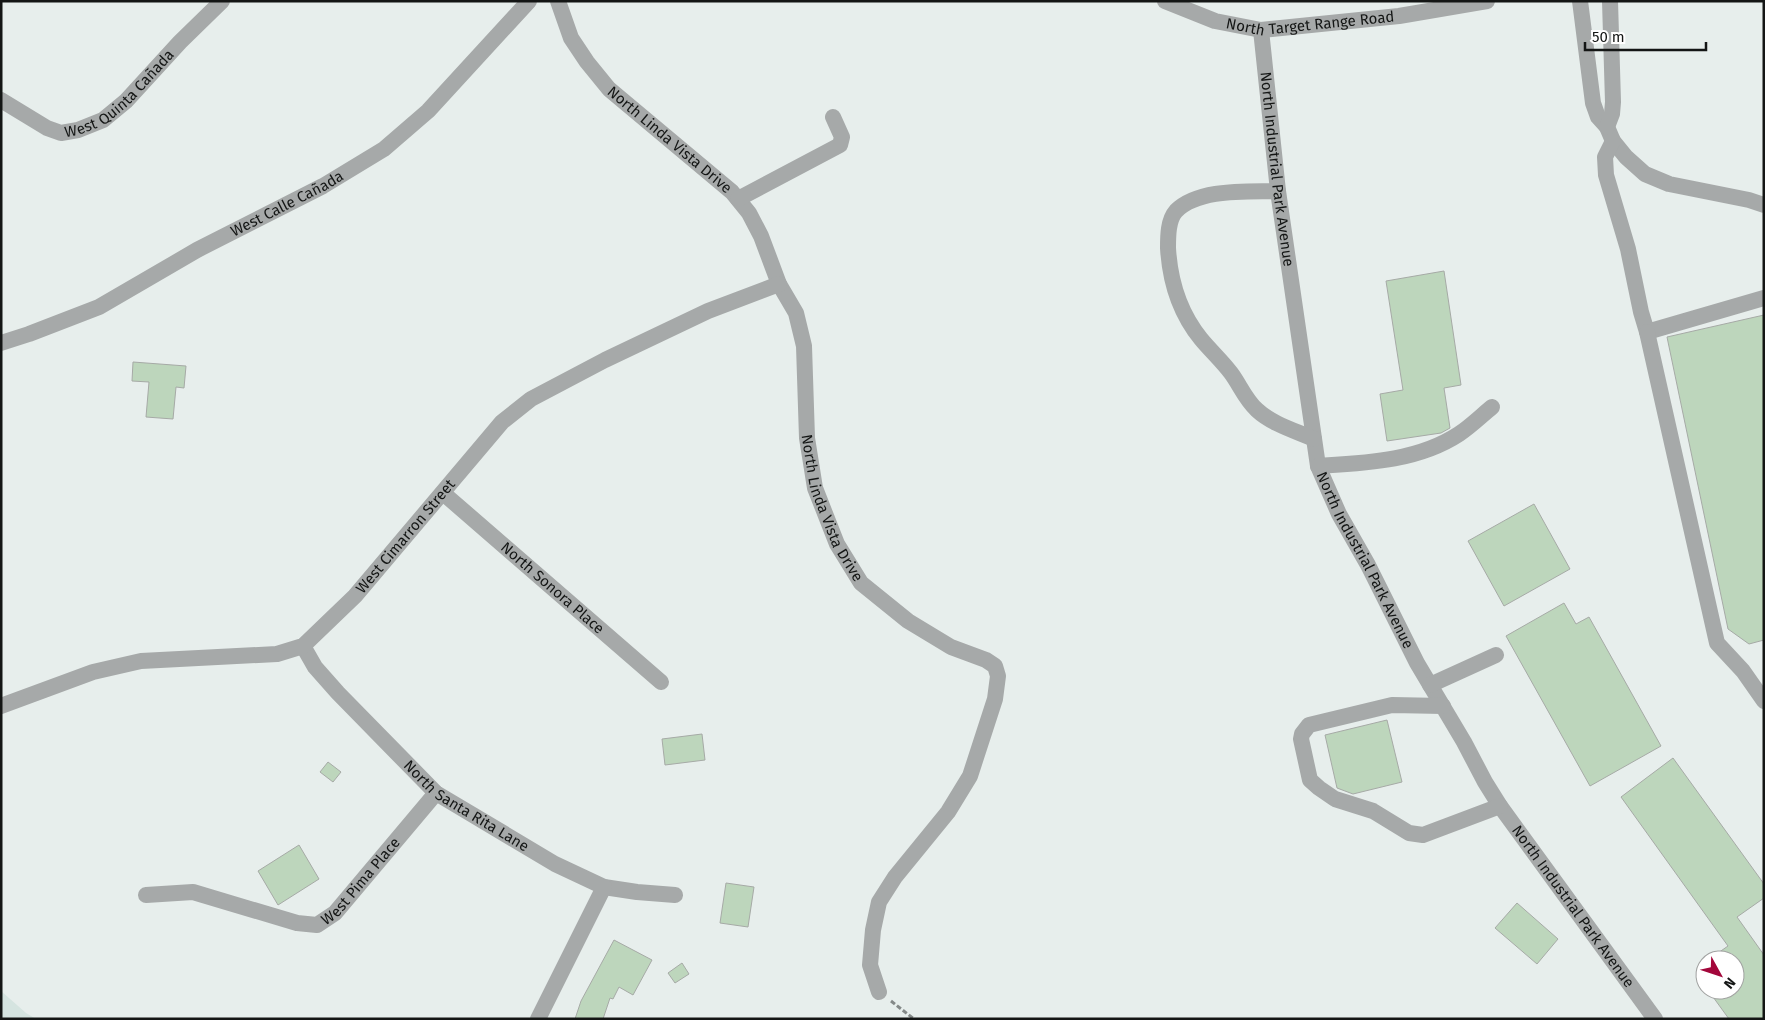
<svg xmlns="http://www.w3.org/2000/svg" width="1765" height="1020" font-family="'Fira Sans',sans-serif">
  <rect width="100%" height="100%" fill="#e7eeec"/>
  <!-- built -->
  <path fill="#d5e4e0" d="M1 991 26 1013 36 1019H1Z"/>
  <!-- building -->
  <path fill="#bdd6bc" stroke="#a6aaa6" d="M1444 271 1461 385 1444 388 1450 428 1441 433 1387 441 1380 394 1403 390 1386 281Z
    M1764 315V640L1749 644 1728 629 1667 337Z
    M133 362 186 366 184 388 176 387 173 419 146 417 149 382 132 381Z
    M1534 504 1570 569 1504 606 1468 541Z
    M1564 603 1576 624 1589 617 1661 746 1590 786 1506 636Z
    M1387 720 1402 782 1353 794 1337 788 1325 735Z
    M702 734 705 760 665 765 662 739Z
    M1673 758 1764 884V898L1737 917 1764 955V1019H1729L1708 990H1735V960H1708L1728 946 1621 797Z
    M328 762 341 772 333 782 320 772Z
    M299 845 319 879 278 905 258 871Z
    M726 883 754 887 748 927 720 923Z
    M1517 903 1558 939 1537 964 1495 928Z
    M614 940 652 960 633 995 619 987 613 999 610 998 603 1019H575L581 1001Z
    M682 963 689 974 675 983 668 973Z"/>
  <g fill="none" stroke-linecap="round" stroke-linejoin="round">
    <!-- path -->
    <path stroke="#848988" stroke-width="3" stroke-dasharray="5 2.5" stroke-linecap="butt" d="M891 1001 914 1019"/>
    <!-- minor -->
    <g stroke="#a6a9a9" stroke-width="16">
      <path id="s1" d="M558 1 571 38 587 62 609 89 732 192 749 213 761 236 779 284 796 313 804 346 807 438 815 488 837 544 861 583 908 621 951 647 986 660 995 666 998 676 995 699 970 776 948 812 895 877 879 902 873 930 870 965 879 992"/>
      <path id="s2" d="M1165 1 1215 21 1261 30 1399 16 1487 1"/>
      <path d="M1580 1 1593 103 1598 117 1607 127 1613 141 1626 157 1645 174 1669 184 1749 200 1764 205"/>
      <path id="s3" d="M1261 30 1278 191 1318 466 1339 514 1368 565 1417 663 1464 742 1485 782 1500 806 1655 1019"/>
      <path id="s4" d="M1 100 47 128 61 133 78 130 103 120 126 101 180 42 222 1"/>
      <path d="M1607 127 1612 114 1613 102 1610 1"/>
      <path d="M1613 141 1605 157 1606 175 1628 249 1641 312 1647 332 1764 298"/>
      <path d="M1278 191C1248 192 1199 188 1176 211 1168 220 1168 236 1168 248 1170 282 1179 312 1201 339 1210 350 1222 361 1231 373 1240 385 1245 399 1257 410 1272 424 1296 431 1314 439"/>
      <path d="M738 199 840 145 842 137 833 117"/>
      <path d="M1647 332 1717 643 1743 671 1764 701"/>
      <path id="s5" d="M1 343 29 334 99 307 197 250 323 186 384 149 428 111 529 1"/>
      <path d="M1318 466C1366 463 1418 461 1459 434 1471 426 1481 416 1492 407"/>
      <path id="s6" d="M443 493 661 682"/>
      <path id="s7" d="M303 646 315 667 338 693 436 793 555 864 604 887 637 892 675 895"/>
      <path d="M1430 685 1496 655"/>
      <path id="s8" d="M1 706 93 672 141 661 277 654 303 646 355 596 502 422 531 399 605 360 708 311 779 284"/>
      <path d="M1443 706 1392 705 1309 725 1302 734 1301 739 1310 780 1319 788 1335 799 1373 811 1409 833 1423 835 1500 806"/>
      <path id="s9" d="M146 895 193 892 297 923 317 925 335 913 436 793"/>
      <path d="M538 1019 604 887"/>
    </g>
  </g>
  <g text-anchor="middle" stroke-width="4" stroke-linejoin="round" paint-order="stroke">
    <!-- street labels -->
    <g font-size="15" fill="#141615" stroke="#fff">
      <text dy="5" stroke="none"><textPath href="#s2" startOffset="150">North Target Range Road</textPath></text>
      <text dy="5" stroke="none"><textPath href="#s4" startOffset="141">West Quinta Cañada</textPath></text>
      <text dy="5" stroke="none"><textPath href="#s1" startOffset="182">North Linda Vista Drive</textPath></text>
      <text dy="5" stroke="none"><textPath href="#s3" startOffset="140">North Industrial Park Avenue</textPath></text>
      <text dy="5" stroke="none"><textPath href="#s5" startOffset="319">West Calle Cañada</textPath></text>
      <text dy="5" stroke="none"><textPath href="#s1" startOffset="602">North Linda Vista Drive</textPath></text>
      <text dy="5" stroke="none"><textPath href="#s8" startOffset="461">West Cimarron Street</textPath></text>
      <text dy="5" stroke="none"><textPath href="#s3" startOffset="545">North Industrial Park Avenue</textPath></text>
      <text dy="5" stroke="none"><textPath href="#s6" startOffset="145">North Sonora Place</textPath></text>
      <text dy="5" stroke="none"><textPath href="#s7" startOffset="231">North Santa Rita Lane</textPath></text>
      <text dy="5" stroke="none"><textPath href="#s9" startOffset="238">West Pima Place</textPath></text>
      <text dy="5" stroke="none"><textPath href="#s3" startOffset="950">North Industrial Park Avenue</textPath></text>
    </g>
  </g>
  <!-- border -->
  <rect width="1765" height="1020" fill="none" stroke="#141615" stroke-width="5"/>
  <!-- north arrow -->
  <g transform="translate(1720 975) rotate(130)"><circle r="24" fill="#ffffff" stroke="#a1a2a1"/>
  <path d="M0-4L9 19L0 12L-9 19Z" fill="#a3073b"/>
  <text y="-8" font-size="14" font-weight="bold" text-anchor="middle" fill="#141615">N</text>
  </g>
  <!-- scale -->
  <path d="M1585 42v8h121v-8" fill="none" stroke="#141615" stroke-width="2.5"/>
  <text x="1592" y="42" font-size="15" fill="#141615" stroke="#ffffff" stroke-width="4" paint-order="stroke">50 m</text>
</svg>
